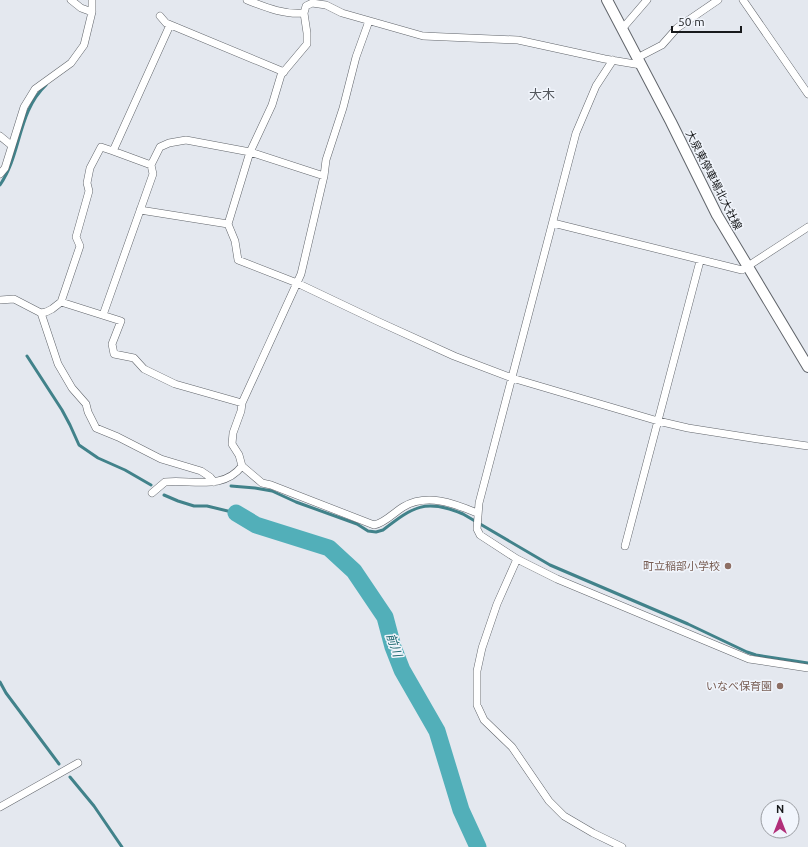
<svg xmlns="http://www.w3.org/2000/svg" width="808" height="847" font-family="Ubuntu,'Noto Sans JP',sans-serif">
  <rect width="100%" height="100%" fill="#e4e8ef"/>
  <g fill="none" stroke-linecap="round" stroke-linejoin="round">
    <!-- stream -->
    <path stroke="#41828a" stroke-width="3" d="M0 185C22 153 17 113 46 85
      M27 356 62 410 70 425 79 445 98 458 125 470 151 485
      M231 486 255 488 272 491 296 502 357 524 368 531 376 532 383 530C413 507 425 498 463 514L550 565 688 624 747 652 756 655 808 663
      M164 495 178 501 194 506H207L236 513
      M0 682 6 693 59 764
      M70 777 94 806 122 847"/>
    <!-- river -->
    <path stroke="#52afb9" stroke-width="17" d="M236 513 256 525 329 548 354 571 385 617 393 647 402 670 437 731 461 810 478 847"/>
    <!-- street casing -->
    <g stroke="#61656b" stroke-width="8">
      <path id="street" d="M71 0 81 8 92 12
        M247 0C265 7 284 15 304 13L306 6 312 3 326 5 342 13 423 36 518 40 605 59 641 65
        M743 0 808 94
        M160 16 166 23 284 72
        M622 29 647 0
        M637 58 662 45 677 28 718 0
        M613 60 596 86 576 133 479 503 477 529 480 535 517 559 557 579 749 659 808 668
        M0 136 11 145
        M151 165 113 151 170 25
        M0 174 5 168 24 107 35 89 71 63 84 45 92 12V0
        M140 210 228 224 235 241 238 260 297 283 377 321 454 356 512 378 658 421 688 428 758 439 808 446
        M553 223 742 270 808 227
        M228 224 250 152 272 105 281 75 307 44V33L304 13
        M0 300 14 299 41 313 58 364 72 388 86 404 88 412 96 428 118 437 161 459 201 471 210 477 214 482
        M61 302 121 321 112 344 114 354 134 358 144 369 175 384 242 403 301 274 324 176 326 160 343 108 356 57 369 21
        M41 313 46 312 52 309 61 302 80 246 76 237 89 191 87 183 90 168 101 147 113 151
        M103 315 153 174 151 165 160 147 169 143 186 140 250 152 324 176
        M242 466 262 483 271 485 374 525C385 523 393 513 403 507 427 493 453 503 477 513
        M152 493 165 482C192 479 223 491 242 466L239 455 232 444 233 433 241 411 242 403
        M625 546 700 261
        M517 559 497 604 482 648 477 671V705L484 720 512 747 549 801 564 816 593 833 622 847
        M0 807 78 763"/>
    </g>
    <!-- secondary casing -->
    <g stroke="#61656b" stroke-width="12">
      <path id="secondary" d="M607 0 671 122 717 215 808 367"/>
    </g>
    <!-- street -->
    <use href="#street" stroke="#fff" stroke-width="7"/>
    <!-- secondary -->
    <use href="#secondary" stroke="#fff" stroke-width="10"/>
  </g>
  <!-- markers -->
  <g fill="#8d6e63" stroke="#f1f5fc" stroke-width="1.5">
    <circle cx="728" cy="566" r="4"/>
    <circle cx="780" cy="686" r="4"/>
  </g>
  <g text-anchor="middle" stroke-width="3" stroke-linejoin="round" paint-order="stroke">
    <!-- street labels -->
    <g font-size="11" fill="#181a1c" stroke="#f1f5fc">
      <text transform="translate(714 180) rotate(63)" y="4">大泉東停車場北大社線</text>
    </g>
    <!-- education labels -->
    <g font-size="11" fill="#785e54" stroke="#f1f5fc" text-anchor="end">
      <text x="720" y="570">町立稲部小学校</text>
      <text x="772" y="690">いなべ保育園</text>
    </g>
    <!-- water labels -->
    <g font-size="12" font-style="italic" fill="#16636a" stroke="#f1f5fc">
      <text transform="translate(394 645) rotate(71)" y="4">前川</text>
    </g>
    <!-- quarter labels -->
    <g font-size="13" fill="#52565c" stroke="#f1f5fc">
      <text x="542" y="99">大木</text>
    </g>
  </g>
  <!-- north arrow -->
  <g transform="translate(780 819)"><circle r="19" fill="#f1f5fc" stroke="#9a9da2"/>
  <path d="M0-3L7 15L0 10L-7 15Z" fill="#b12f79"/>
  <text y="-6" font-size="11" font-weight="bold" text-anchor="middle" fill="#181a1c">N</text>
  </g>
  <!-- scale -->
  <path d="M672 26v6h69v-6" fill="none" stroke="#181a1c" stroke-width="2"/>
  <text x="678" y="26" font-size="12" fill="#181a1c" stroke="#f1f5fc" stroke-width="3" paint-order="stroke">50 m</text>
</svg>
